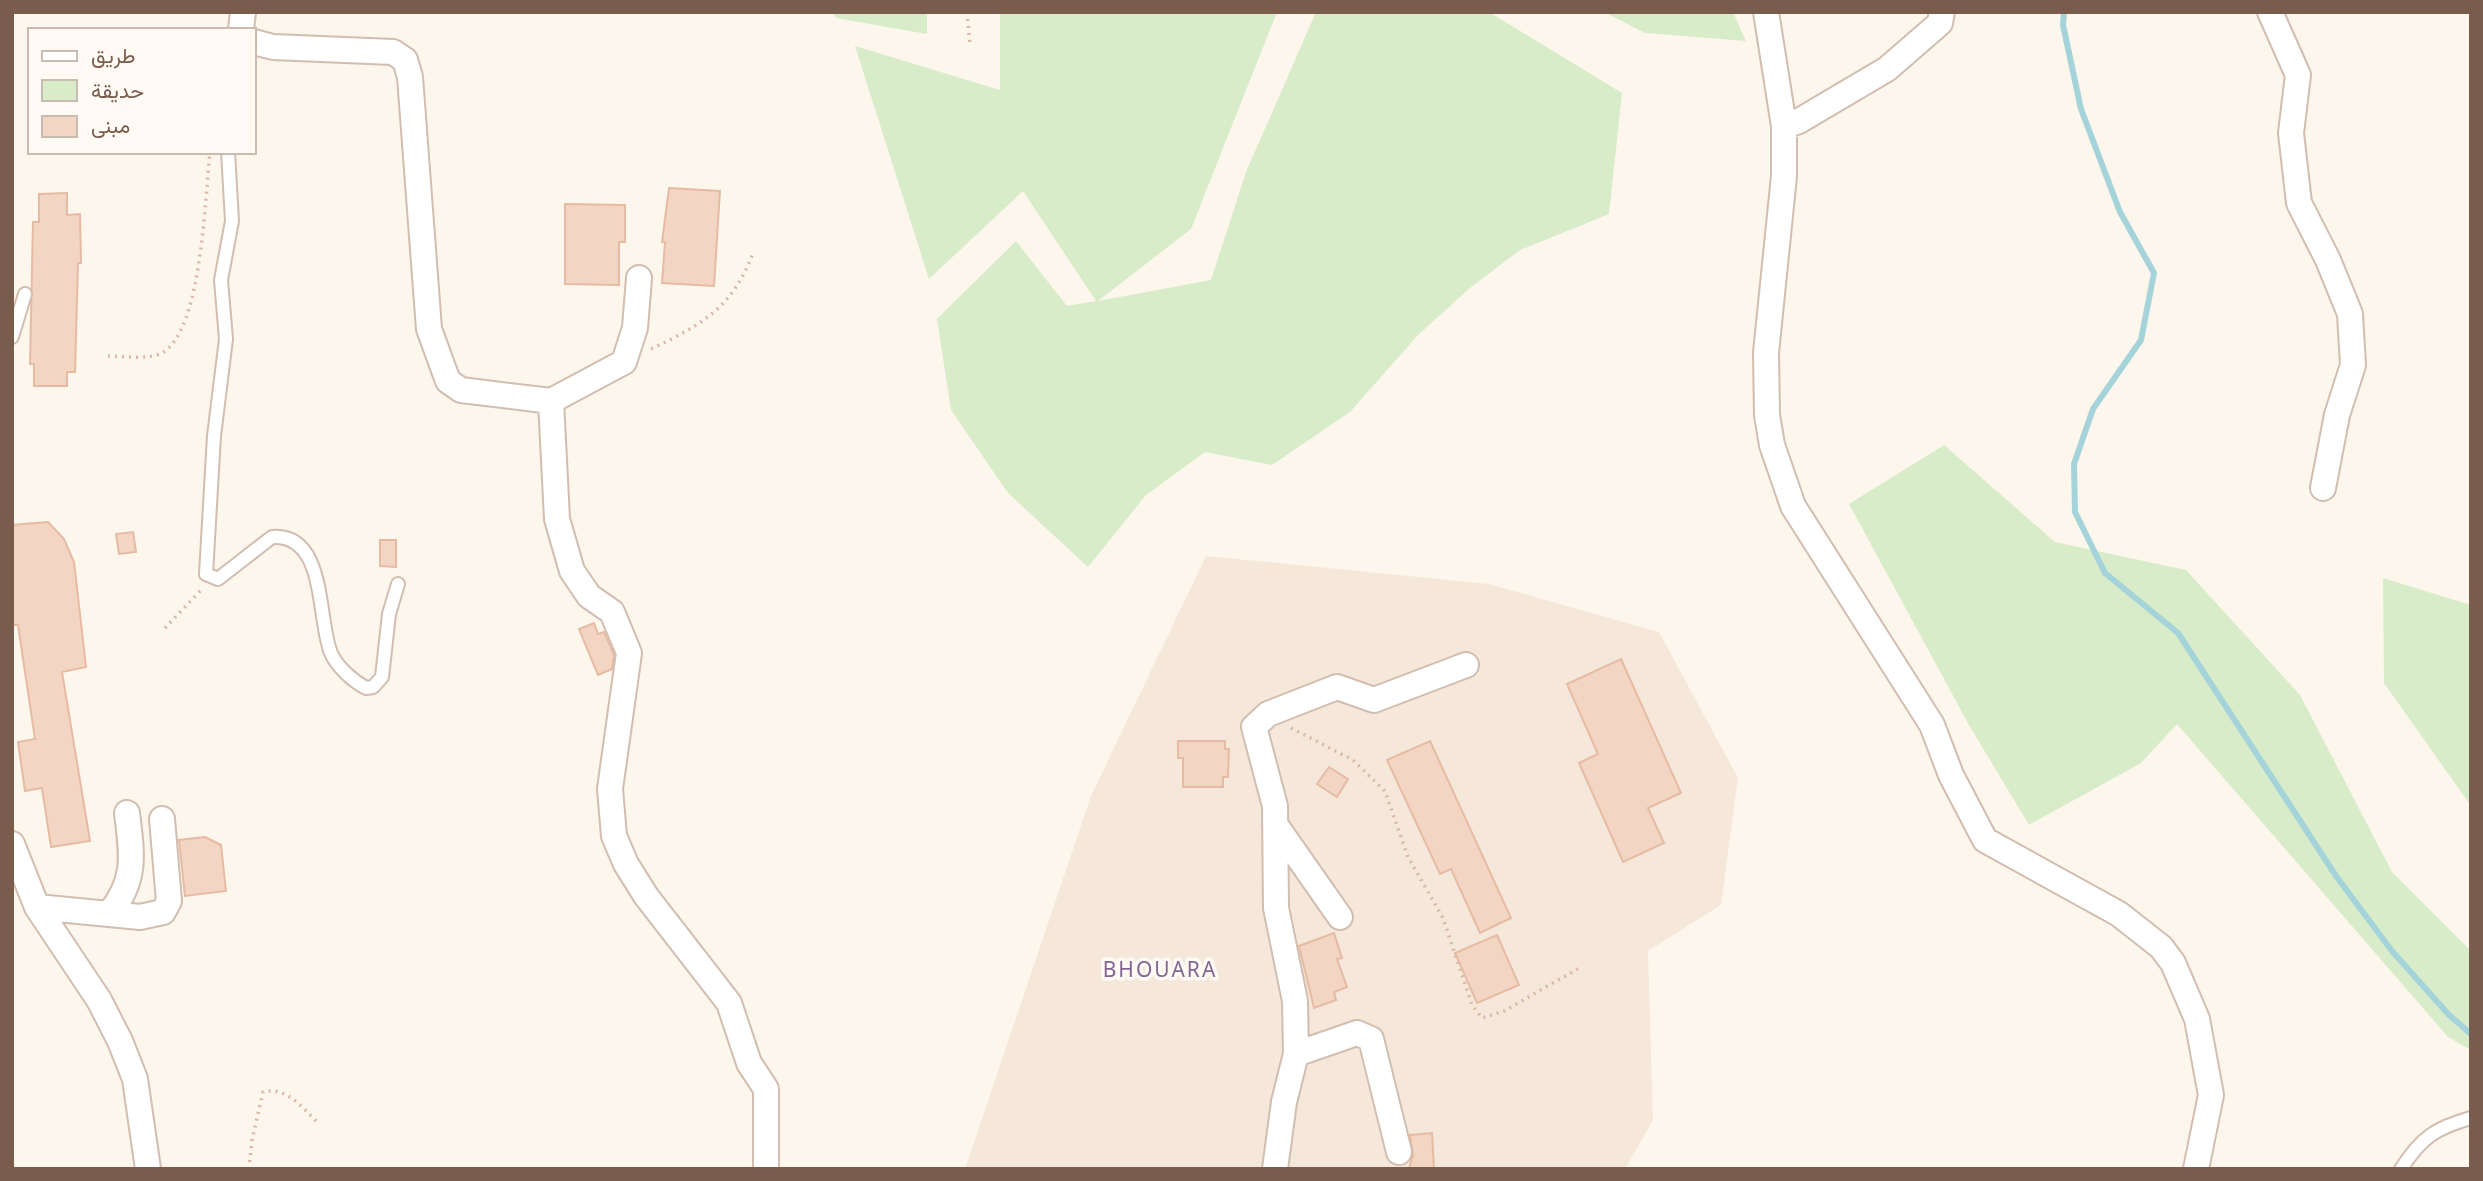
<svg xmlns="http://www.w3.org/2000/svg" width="2483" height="1181" font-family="'Noto Sans',Vazirmatn,sans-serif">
  <rect width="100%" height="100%" fill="#fdf6ec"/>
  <!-- residential -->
  <path fill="#f5e8da" d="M1206 556 1489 584 1659 632 1738 778 1721 905 1648 951 1653 1120 1625 1169H965L1091 796Z"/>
  <!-- green -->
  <path fill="#d8ecc9" d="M832 12H927V34L836 18Z
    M1000 12H1277L1191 229 1098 301 1211 280 1246 172 1316 12H1489L1622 93 1609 214 1520 250 1470 288 1417 336 1350 412 1272 465 1205 452 1146 495 1088 567 1008 493 951 410 937 319 1016 241 1067 306 1096 301 1023 191 929 279 855 46 1000 90Z
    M1604 12H1733L1746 41 1645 33Z
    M1944 445 2055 542 2186 570 2300 695 2392 872 2471 951V1050L2448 1037 2177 724 2141 763 2029 825 1969 725 1849 504Z
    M2383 578 2471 605V806L2384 683Z"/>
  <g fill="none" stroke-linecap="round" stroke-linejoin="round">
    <!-- stream -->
    <path stroke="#a5d3da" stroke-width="6" d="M2064 12 2063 25 2081 109 2120 212 2154 273 2141 340 2093 409 2074 464 2075 512 2105 573 2178 633 2336 876 2392 951 2449 1015 2471 1034"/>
  </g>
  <!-- building -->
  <path fill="#f3d5c3" stroke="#e6bba3" stroke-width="2" d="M669 188 720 191 714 286 662 283 665 242H662Z
    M67 193V215L80 214 81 263H78L75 372H67V386H34V364H30L33 222H39V194Z
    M565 204 625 205V242H619V285L565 284Z
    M48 522 64 539 74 562 86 667 62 672 90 841 51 847 42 788 25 791 18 742 35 739 18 625H12V525Z
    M133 532 136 552 119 554 116 534Z
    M380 540H396V567L380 566Z
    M594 623 598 634 604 632 614 655 612 669 598 675 579 629Z
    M1621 659 1681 793 1648 808 1664 843 1623 862 1579 763 1598 754 1567 684Z
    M1178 741H1225V749H1229L1228 777H1223V787H1183V758H1178Z
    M1430 741 1511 918 1480 933 1451 869 1440 874 1387 760Z
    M1329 767 1348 779 1337 797 1317 784Z
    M205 837 221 845 226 891 185 896 179 840Z
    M1334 933 1342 958 1337 959 1347 987 1334 992 1336 1000 1314 1008 1299 946Z
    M1497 935 1519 985 1477 1003 1455 953Z
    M1432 1133 1434 1169H1409L1413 1155 1410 1135Z"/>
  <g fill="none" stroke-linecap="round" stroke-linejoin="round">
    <!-- service casing -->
    <g stroke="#d1beb0" stroke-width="16">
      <path id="service" d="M228 152 232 221 221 280 226 339 214 436 206 574 218 579 272 537C327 533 317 620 331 653 337 667 353 681 366 688L373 687 382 677 389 614 398 584
        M12 337 25 294
        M2401 1169C2421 1138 2435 1128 2471 1118"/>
    </g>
    <!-- minor casing -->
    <g stroke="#d1beb0" stroke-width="28">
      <path id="minor" d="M1766 12 1784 126V176L1766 353 1767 415 1772 445 1793 506 1932 725 1951 775 1985 840 2119 914 2161 947 2173 963 2197 1019 2211 1095 2196 1169
        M2270 12 2298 75 2291 133 2299 203 2328 260 2350 314 2353 365 2337 415 2323 488
        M241 30 243 12
        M254 42 273 47 393 52 405 60 410 77 429 329 448 381 461 390 551 401 624 362 635 328 639 278
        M1784 126 1799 121 1887 69 1940 23 1942 12
        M551 401 557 519 572 571 589 596 612 612 629 653 610 789 614 836 626 864 646 896 729 1003 749 1063 766 1089V1169
        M1275 824 1340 917
        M12 844 37 907 99 1000 120 1041 135 1079 148 1169
        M37 907 140 917 163 912 169 901 162 819
        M109 914C137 880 132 855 127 813
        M1296 1054 1357 1033 1371 1039 1399 1152
        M1275 1169 1284 1102 1296 1054 1295 1001 1276 908 1275 806 1254 727 1268 714 1337 687 1374 700 1466 665"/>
    </g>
    <!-- path -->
    <path stroke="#d9b8a5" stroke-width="3.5" stroke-dasharray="2 5" stroke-linecap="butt" d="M967 12 970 45
      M651 349C702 325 733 307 753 253
      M108 356C123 356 149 360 162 353 202 331 205 197 210 152
      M165 628 203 588
      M1291 728 1353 760 1385 791 1408 857 1443 918 1472 1005 1482 1018 1504 1011 1581 967
      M249 1169 252 1140 263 1092C286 1086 302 1107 317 1122"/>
    <!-- service -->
    <use href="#service" stroke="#fff" stroke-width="12"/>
    <!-- minor -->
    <use href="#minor" stroke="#fff" stroke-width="24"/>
  </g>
  <g text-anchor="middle" stroke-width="7" stroke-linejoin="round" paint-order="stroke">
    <!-- quarter labels -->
    <g font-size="21" letter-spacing="2" fill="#846695" stroke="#fffaf3">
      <text x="1160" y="977">BHOUARA</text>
    </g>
  </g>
  <!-- border -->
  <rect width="2483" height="1181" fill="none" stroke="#7a5c4d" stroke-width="28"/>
  <!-- legend -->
  <rect x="28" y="28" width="228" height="126" fill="#fffaf3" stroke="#cabbb1" stroke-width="2"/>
  <rect x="42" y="51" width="35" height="10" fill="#ffffff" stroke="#cabbb1" stroke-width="2"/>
  <text x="91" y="63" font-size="21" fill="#7a5c4d">طريق</text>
  <rect x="42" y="80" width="35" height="21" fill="#d8ecc9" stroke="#cabbb1" stroke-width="2"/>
  <text x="91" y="98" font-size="21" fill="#7a5c4d">حديقة</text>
  <rect x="42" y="116" width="35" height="21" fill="#f3d5c3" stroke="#cabbb1" stroke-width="2"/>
  <text x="91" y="133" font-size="21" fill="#7a5c4d">مبنى</text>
</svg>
